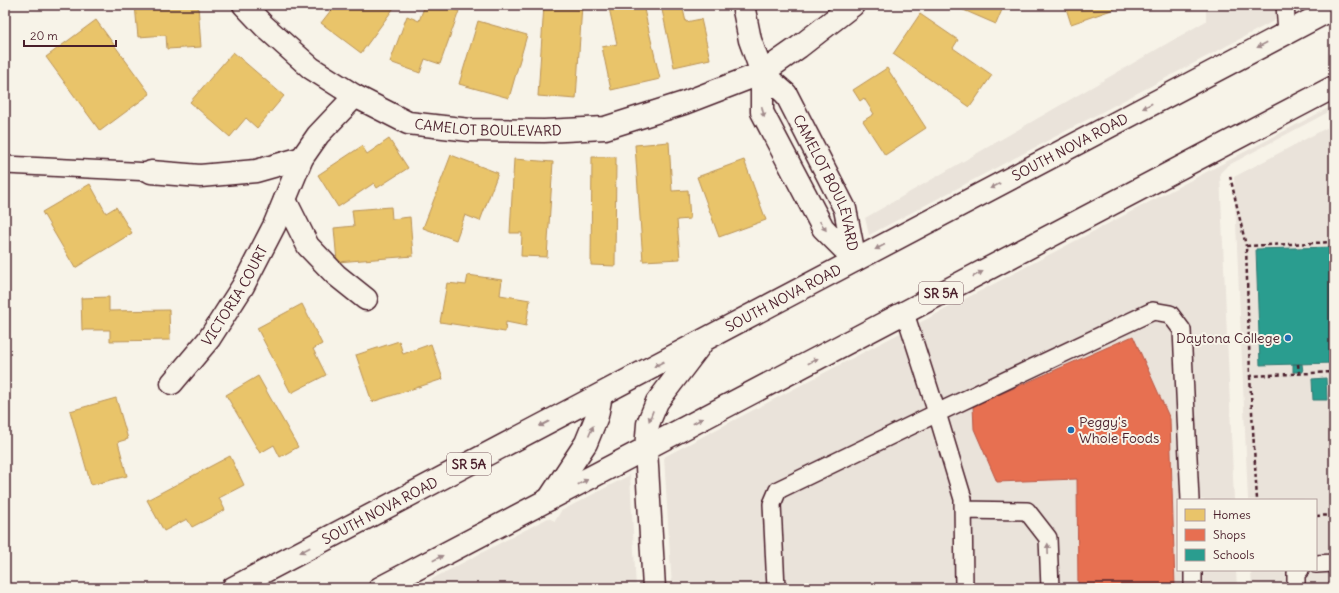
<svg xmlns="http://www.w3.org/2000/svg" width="1339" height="593" font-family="Delius,sans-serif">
  <rect width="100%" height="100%" fill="#f7f3e8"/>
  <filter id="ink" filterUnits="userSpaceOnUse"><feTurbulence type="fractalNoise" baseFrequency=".025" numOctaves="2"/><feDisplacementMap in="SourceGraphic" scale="8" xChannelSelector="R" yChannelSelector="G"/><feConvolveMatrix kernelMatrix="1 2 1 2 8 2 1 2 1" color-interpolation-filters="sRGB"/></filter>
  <g filter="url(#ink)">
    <!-- built -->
    <path fill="#eae3da" d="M1206 5H1304L869 235 865 218 1206 21Z
      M1334 105V109L1227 166 1220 173 1234 500H1178V570H1236L1237 588H672L664 457Z
      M1334 124V588H1252L1251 570H1316V500H1248L1234 177Z
      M630 475 636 588H415L548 518 555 521 561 511Z"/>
    <!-- homes -->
    <path fill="#e9c46a" stroke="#b99257" d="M135 5H198L201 47 167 49 166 35 138 37Z
      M335 5H396L361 53 321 23Z
      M425 5H441L459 11 440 64 425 59 420 73 390 62 407 16 419 21Z
      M544 5H582L576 99 538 96Z
      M624 5H643L660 79 611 90 602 47 617 44 609 8Z
      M661 5H682L686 22 701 19 710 59 674 67Z
      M952 5H1004L996 24Z
      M1065 5H1126L1071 24Z
      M920 14 958 40 953 48 992 75 970 107 893 54Z
      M96 20 150 94 100 131 46 57Z
      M478 21 527 35 509 98 459 84Z
      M233 52 284 96 257 128 246 118 230 137 190 102Z
      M887 68 926 128 885 155 863 121 874 114 864 98 860 101 853 90Z
      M5 80 8 127H5Z
      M389 139 408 168 377 188 374 183 338 207 318 175 362 146 367 154Z
      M669 142 672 191 688 190 690 219 677 220 680 259 643 261 635 145Z
      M451 155 498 173 480 221 465 215 456 240 423 228Z
      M592 157H616L615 266 591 265Z
      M514 159 553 162 547 257 521 256 522 233H510Z
      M744 160 766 220 719 237 697 177Z
      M90 184 106 213 116 207 132 233 75 268 42 212Z
      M391 207 392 219 410 217 413 256 337 262 334 228 354 226 352 210Z
      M468 275 502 280 500 295 530 300 526 326 506 322 505 332 440 322 447 283 466 285Z
      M109 297V311L169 310 170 340 110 341V330H82L81 298Z
      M302 304 322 344 313 349 326 375 291 393 257 328Z
      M399 341 403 354 431 344 443 379 372 402 356 355Z
      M258 376 298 447 280 457 274 445 260 453 226 395Z
      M116 398 128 439 118 442 127 476 91 485 70 411Z
      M230 456 244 485 219 498 225 510 192 527 187 519 164 531 147 500Z"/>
    <!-- shops -->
    <path fill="#e76f51" stroke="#b85746" d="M1133 336 1170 419 1175 588H1078L1077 479 997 482 974 429 973 406Z"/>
    <!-- schools -->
    <path fill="#2a9d8f" stroke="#347771" d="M1334 247V363L1260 365 1256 249Z
      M1293 364H1302L1303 372H1293Z
      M1326 378 1327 400H1313L1312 379Z"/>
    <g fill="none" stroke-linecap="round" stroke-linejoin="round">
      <!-- lane casing -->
      <g stroke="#4a1f2b" stroke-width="20">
        <path id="lane" d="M1285 5 1287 32
          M5 165 151 172
          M905 313 937 413 963 499 964 588
          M963 510 1027 511 1048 538 1050 588
          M1316 564 1334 563
          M1193 570V588
          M776 588 772 504 778 490 937 413 1153 311 1170 314 1182 330 1190 500
          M1296 588V573L1300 570"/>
      </g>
      <!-- street casing -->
      <g stroke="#4a1f2b" stroke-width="25">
        <g id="street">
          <path id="s1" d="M244 5 264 26 311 68 355 96 408 123 470 130 544 131 605 128 684 103 762 73 799 47 853 5"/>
          <path d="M743 5 750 40 762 73V112L823 228 855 260"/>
          <path id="s2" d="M762 73 786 94 845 209 855 260"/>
          <path d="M151 172 200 176 256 171 302 158"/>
          <path d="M285 200 308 246 336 275 366 299"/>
          <path id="s3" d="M172 383 209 339 243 286 274 226 302 158 318 135 355 96"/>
          <path d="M646 449 654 588"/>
        </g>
      </g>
      <!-- primary casing -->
      <g stroke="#4a1f2b" stroke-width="25">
        <g id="primary">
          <path d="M646 449 648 424 657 402 701 344"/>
          <path d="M549 499 586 443 597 416 601 395"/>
          <path id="s4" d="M233 588 1334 8"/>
          <path d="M380 588 1334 87"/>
        </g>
      </g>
      <!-- path -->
      <path stroke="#4a1f2b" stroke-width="2.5" stroke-dasharray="4 3" stroke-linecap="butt" d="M1230 176 1246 246
        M1334 242 1246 246 1250 376 1333 372 1334 390
        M1298 364 1299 373
        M1250 376 1257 500
        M1316 516 1334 515"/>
      <!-- lane -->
      <use href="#lane" stroke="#f7f3e8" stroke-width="17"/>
      <!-- street -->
      <use href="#street" stroke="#f7f3e8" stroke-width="22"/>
      <!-- primary -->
      <use href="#primary" stroke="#f7f3e8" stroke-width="22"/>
    </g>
    <!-- one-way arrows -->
    <defs><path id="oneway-solid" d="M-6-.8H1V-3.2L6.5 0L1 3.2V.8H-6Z"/></defs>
    <g fill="#a0898a">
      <use href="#oneway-solid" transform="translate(1262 45) rotate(152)"/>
      <use href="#oneway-solid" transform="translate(1147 106) rotate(152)"/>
      <use href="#oneway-solid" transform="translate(763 112) rotate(77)"/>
      <use href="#oneway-solid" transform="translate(995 186) rotate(152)"/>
      <use href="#oneway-solid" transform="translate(823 226) rotate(55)"/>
      <use href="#oneway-solid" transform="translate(880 247) rotate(152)"/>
      <use href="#oneway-solid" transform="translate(978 274) rotate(-28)"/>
      <use href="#oneway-solid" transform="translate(813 361) rotate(-28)"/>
      <use href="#oneway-solid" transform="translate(659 364) rotate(152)"/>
      <use href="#oneway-solid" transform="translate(651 416) rotate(111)"/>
      <use href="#oneway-solid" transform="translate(698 421) rotate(-28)"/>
      <use href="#oneway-solid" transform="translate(544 424) rotate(152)"/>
      <use href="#oneway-solid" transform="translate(591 431) rotate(-67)"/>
      <use href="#oneway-solid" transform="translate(583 482) rotate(-28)"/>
      <use href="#oneway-solid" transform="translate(1048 549) rotate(-92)"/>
      <use href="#oneway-solid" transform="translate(305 550) rotate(152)"/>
      <use href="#oneway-solid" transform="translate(438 558) rotate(-28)"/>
    </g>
  </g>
  <!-- markers -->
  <g fill="#1f6fb2" stroke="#f7f3e8" stroke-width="1.5">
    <circle cx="1288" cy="338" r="4"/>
    <circle cx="1071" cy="430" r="4"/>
  </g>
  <g text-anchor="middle" stroke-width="4" stroke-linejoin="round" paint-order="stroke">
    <!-- shield labels -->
    <g fill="#f7f3e8" stroke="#7e5f64" stroke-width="1">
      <rect x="919" y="282" width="44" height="22" rx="3"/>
      <rect x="447" y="453" width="44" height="22" rx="3"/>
    </g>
    <g font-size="13" font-weight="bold" fill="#4a1f2b">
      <text x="941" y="298">SR 5A</text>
      <text x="469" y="469">SR 5A</text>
    </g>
    <!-- street labels -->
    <g font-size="14" fill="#4a1f2b" stroke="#f7f3e8">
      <text dy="5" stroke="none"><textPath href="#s1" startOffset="284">CAMELOT BOULEVARD</textPath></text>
      <text dy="5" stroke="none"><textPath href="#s4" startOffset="946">SOUTH NOVA ROAD</textPath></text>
      <text dy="5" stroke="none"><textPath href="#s2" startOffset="130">CAMELOT BOULEVARD</textPath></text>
      <text dy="5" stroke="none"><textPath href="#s3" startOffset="108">VICTORIA COURT</textPath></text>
      <text dy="5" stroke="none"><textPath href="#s4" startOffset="622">SOUTH NOVA ROAD</textPath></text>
      <text dy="5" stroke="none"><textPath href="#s4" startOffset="166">SOUTH NOVA ROAD</textPath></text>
    </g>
    <!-- poi labels -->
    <g font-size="14" fill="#4a1f2b" stroke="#f7f3e8" text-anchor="end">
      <text x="1280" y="343">Daytona College</text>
      <text x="1079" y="427" text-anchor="start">Peggy's<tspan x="1079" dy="16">Whole Foods</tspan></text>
    </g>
  </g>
  <!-- margin -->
  <rect width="1339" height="593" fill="none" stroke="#f7f3e8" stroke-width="20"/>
  <rect x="10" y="10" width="1319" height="573" fill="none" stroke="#4a1f2b" stroke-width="1.5" filter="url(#ink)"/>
  <!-- legend -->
  <rect x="1177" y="499" width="140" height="72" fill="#f7f3e8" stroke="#b29e9c"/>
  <rect x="1185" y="509" width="20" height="12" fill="#e9c46a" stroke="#b29e9c"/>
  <text x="1213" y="519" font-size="12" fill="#4a1f2b">Homes</text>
  <rect x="1185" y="529" width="20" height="12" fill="#e76f51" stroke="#b29e9c"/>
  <text x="1213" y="539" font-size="12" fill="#4a1f2b">Shops</text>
  <rect x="1185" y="549" width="20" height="12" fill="#2a9d8f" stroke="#b29e9c"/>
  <text x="1213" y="559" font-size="12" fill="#4a1f2b">Schools</text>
  <!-- scale -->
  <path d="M24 40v6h92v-6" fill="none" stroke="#4a1f2b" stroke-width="2"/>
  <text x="30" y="40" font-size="12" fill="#4a1f2b" stroke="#f7f3e8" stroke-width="3" paint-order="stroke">20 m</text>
</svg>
